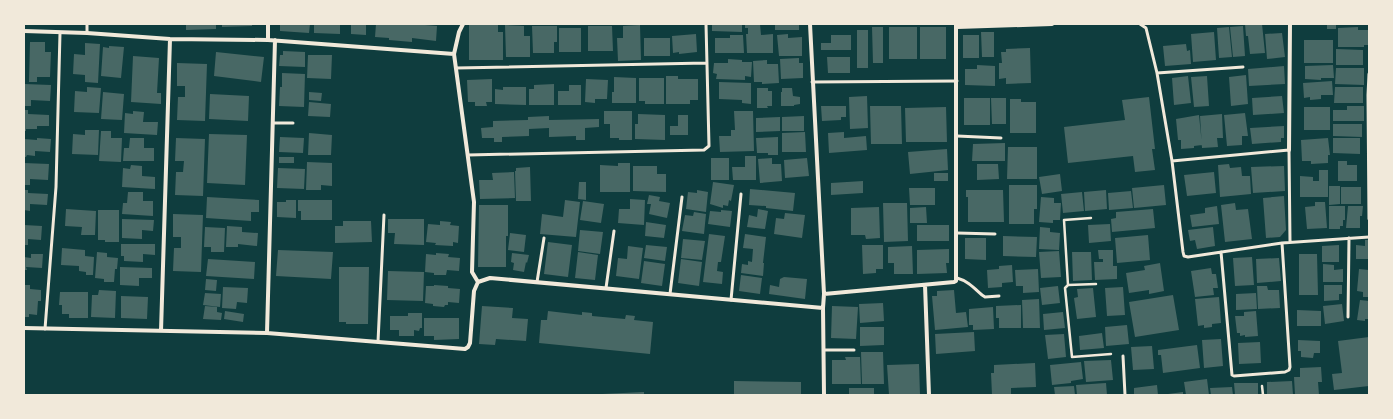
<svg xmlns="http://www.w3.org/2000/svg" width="1393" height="419" font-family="'PT Sans Narrow',sans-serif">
  <rect width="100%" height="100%" fill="#0f3d3e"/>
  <!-- building -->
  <path fill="#486865" d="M186 24H216V29L186 30Z
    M222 24H252V26L222 27Z
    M280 24H310L309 33 280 31Z
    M314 24H340V34L314 33Z
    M351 24H366V35L351 34Z
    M376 24H425V25L437 26 436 41 412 38V42L389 40V38L375 37Z
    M469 24H498V32H503V60H469Z
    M712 24H742V32L712 31Z
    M745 24H760L761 35 773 34V53H747L746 34H748V28H745Z
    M775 24H799V30H775Z
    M1245 24H1262L1265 53 1250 54 1248 36H1246Z
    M1327 24H1336V29H1327Z
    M505 25 524 26V36H530V57H506Z
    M640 25 641 60 618 61 617 38H623V26Z
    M532 26H557V42H554V53H533Z
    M588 26H612L613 51H588Z
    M1243 26 1245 56 1233 57 1230 27Z
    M872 27H883V63H873Z
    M889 27H917V59H889Z
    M920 27H946V59H920Z
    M1229 27 1232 57 1219 58 1217 28Z
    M1358 27V30H1369V45H1364V47H1338V28Z
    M559 28H581V52H559Z
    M857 30H868V68H857Z
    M981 32H994V57H982Z
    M1214 32 1216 60 1193 62 1191 34Z
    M1282 33 1285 57 1267 59 1265 34Z
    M696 34 697 52 679 54V52L673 53 672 36Z
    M788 34V38L802 37V56H779L777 35Z
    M730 35H743L744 53H715V38H730Z
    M831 35H851V50H821V43H831Z
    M963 35H979V58H963Z
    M644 38H670V56H644Z
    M1304 40H1333V63H1304Z
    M30 42H45V52H51L50 77H37V82H29Z
    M85 43 100 44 98 83 85 82V75L73 74 74 54 85 55Z
    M1186 44 1187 51 1190 50 1191 64 1165 66 1163 46Z
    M109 46 124 47 121 78 101 76 103 47 109 48Z
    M1030 48 1031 83 1006 84V78L999 79V63H1002L1001 52H1006V49Z
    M1336 49 1363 50V65H1336Z
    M283 51 305 52V67L279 66 280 55H283Z
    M216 52 264 57 261 82 214 76Z
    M308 55H332L331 79 307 78Z
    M133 56 159 58 157 93H161V104L131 102Z
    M827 57H850V73H828Z
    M799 58V63H803V78L781 79 780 59Z
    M728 59 742 60V62H752L751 77 745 76V80L716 79 717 74 713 73 714 63H728Z
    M767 60V64H778L779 83 762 84V82H754L753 61Z
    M177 63 207 64 205 121 177 120 178 97H185V86H177Z
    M977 65 995 66V86L965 85V69H977Z
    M1333 65 1334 78H1321V80L1305 79V66Z
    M1284 66 1285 84 1249 86 1248 69Z
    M1336 68H1364V85L1335 84Z
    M282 73 305 74 304 107 279 106 280 87H282Z
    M1246 75 1248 104 1231 106 1229 77Z
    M666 76H678V79H698V100H690V104H666Z
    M1188 76 1191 103 1174 105 1172 78Z
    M1207 76 1209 106 1194 107 1191 77Z
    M614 77 636 78V103H612V92H614Z
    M639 78H664V104H645V101H639Z
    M492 79V102H486L487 106H475V102H468L467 80Z
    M586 79 608 80 607 99H595V103L585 102Z
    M1332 81 1333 95H1321V99L1310 100V97L1304 98 1303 83Z
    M719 82 751 83V104L742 103V100L719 99Z
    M24 84 51 85 50 101 31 100V106H24Z
    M554 84V105H529V89H534V85Z
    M569 85H581V105H558V91H569Z
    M87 87 101 88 99 113 74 112 75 91 87 92Z
    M503 87H526V105L495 104V89L503 90Z
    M1335 87H1363V103H1334Z
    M757 88H768V91H772V106H767L768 108H757Z
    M782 88H792L793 96 800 97V104L794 105V106H781V92H782Z
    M103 92 124 94 122 120 101 119Z
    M309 92 322 93 321 101 309 100Z
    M210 94 249 96 248 121 209 119Z
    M867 96 868 128 850 129 849 97Z
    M1282 96 1284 113 1253 115 1252 98Z
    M1149 97 1155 149H1152L1155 170 1135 172 1133 156 1068 163 1064 127 1125 120 1122 100Z
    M964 98H990V125H964Z
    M991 98H1006V124H992Z
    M1010 99H1021V102H1036V133H1010Z
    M309 102 331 104 330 117 308 116Z
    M821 106H846V117H841V120L822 121Z
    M870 106H901L902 144H871Z
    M1347 106H1364V121H1333V110H1347Z
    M946 107 947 142H906L905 108Z
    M1304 107H1330V130H1304Z
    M24 110H28V114L49 115V126H37V129H26V131H24Z
    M133 111 144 112 143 122H158L157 135 124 133 125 113 133 114Z
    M604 111H632V140H619V138H610V124H604Z
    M734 111H753L754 151 720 152 719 136H731V130H735Z
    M1245 113 1248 136H1242V145L1227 146 1224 115Z
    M638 114 665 115V140L635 139V124H638Z
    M1222 114 1223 138H1217L1218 147 1202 148 1200 116Z
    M678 115H688V135H670V126H678Z
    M1199 115 1202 145 1194 146V148L1181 149V140H1178L1176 119Z
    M549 116V120L599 119V127L585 128V140H576V136L549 137V128L529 129V136L502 137V142H494V138H482L481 128 493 127V121L528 120V117Z
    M804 116V131H782V117Z
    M780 117V131L756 132V118Z
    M1333 124H1362V137L1333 136Z
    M1284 126V138H1281V142L1252 144 1250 128Z
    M85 130H99L98 155 72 154 73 134 85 135Z
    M101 131H111V138H122L121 162 99 161Z
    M805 132 806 152H782V133Z
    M844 132V138L866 136 867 150 829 153 828 133Z
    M309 133 332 135 331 155H308Z
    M209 134 247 135 245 185 207 183Z
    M280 137 304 138 303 153 279 152Z
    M778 137V155H768V153H757L756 138Z
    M37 138 51 139 50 152 35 151V156L27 155 26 157H24V139L37 140Z
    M130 138H144V148H154V161H123L124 148H129Z
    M176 138 205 139 203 196 175 195 176 172H183L184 161H175Z
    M1328 138 1330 155H1328V163L1311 164V161H1302L1301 140Z
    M1333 138H1360V154L1333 153Z
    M1005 143V161H972L973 144Z
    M1008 147H1037V179H1007Z
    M947 149 948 170 910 174 908 152Z
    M745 156H756V180H733L732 167H745Z
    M279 157H294V163H279Z
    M711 158H729V180H711Z
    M772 158V164H781L782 181 760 183 758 159Z
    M807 158 809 176 785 178 784 160Z
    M1338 161H1347V165H1357V181H1338Z
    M307 162 332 163V186L321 185V190H306Z
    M24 163 49 164 48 180 30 179V185H24Z
    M618 163H630V192H600V165L618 166Z
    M977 164H998L999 179 977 180Z
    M1229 164 1230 168 1241 167 1242 176H1250L1251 194 1220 197 1218 165Z
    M131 165 142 166V176L155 177V189L122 187 123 168 130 169Z
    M633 166H657V174H666V192L633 191Z
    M1284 166 1285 191 1253 193 1251 167Z
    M530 167 531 201H516L515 171H516V168Z
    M278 168 305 169 304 189 277 188Z
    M1319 170H1328V197H1300V176L1313 177V181H1319Z
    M514 172 515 198 480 199 479 180H493L492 173Z
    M1214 172 1216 193 1187 196 1184 175Z
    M934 173H948V181H934Z
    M1060 174 1062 191 1042 194 1039 177Z
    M863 181V193L831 195V183Z
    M579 182H586V200L578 199Z
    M713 182 734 185 731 201 729 200 728 206 723 205V208L710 204Z
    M1009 185H1037V209H1034V224H1009Z
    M1164 185 1166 205 1134 208 1132 188Z
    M1329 186H1340V204L1329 205Z
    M1341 187H1361V204H1341Z
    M909 188H935V205H910Z
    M750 189 795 193 793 211 766 208V206L749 205Z
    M24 190H28V193L48 194 47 205 30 204V211L24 210Z
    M697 190 708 192 706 212 686 209 688 192 697 193Z
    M966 190H1003L1004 222H968V197H966Z
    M1106 190 1107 209 1085 211 1084 192Z
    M1131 191 1133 208 1109 210 1108 193Z
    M128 192H143V201H153V216L122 214 123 203H127Z
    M1082 192 1084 211 1063 213 1061 194Z
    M649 195 660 197 659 201 670 203 667 218 649 214 651 204H647Z
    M1284 196 1286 230 1280 237 1266 238 1263 198Z
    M207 197 259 200V212H251V221L206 218Z
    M1041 197 1054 198V203H1061L1060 220H1053V223L1039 222Z
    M630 199 645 200 644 225 618 223 619 209H630Z
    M286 200H296V218L277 217V202H286Z
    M298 200H332V220H301V211H298Z
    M565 200 580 202 576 237 540 234 542 214 563 217Z
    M583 201 604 204 601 223 580 220Z
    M1315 202H1325L1327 228 1307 229 1305 207 1315 206Z
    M883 203H907L908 241 884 242Z
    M1235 203 1236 210 1248 209 1252 239 1225 242 1221 205Z
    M479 205H508V236H506V267H478Z
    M1217 206 1219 224 1192 227 1190 215 1205 213V208Z
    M1329 206H1345V220H1343V226H1340V229H1329Z
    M1348 206H1363L1362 216H1360V228H1346Z
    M879 207 880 238 866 239 865 235H851V208Z
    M926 207 927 223H910V208Z
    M66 209 96 211 95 235H81L82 227 65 226Z
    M758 209 768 211 765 229 747 227 749 215 757 217Z
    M1153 209 1155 228 1112 232 1111 219 1116 218V212Z
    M98 210H119V242H105V240H98Z
    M721 210 732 211 730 227 708 224 710 211 721 212Z
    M694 212 706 214 704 234 682 231 685 215 693 216Z
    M785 213 805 215 802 238 774 234 776 218 784 219Z
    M173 214 203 215 201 272 173 271 174 248H181V237H173Z
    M122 219 154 220 153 231 142 230V239L122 238Z
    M388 219H424V245L394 244 395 233H388Z
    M343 221H371L372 242 335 243V226H343Z
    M440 221 451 222 450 225 459 226 458 243 453 242V246L435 245 436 243 426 242 428 224 440 225Z
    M646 222 666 225 664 238 645 236Z
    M1110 224 1111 241 1089 243 1088 225Z
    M24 225 42 226 41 240 28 239V245H24Z
    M917 225H949V241H917Z
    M227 226 242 227V232L258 233 257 246 238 244V247H226Z
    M205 227 225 228 224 252H211V247H204Z
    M1040 227 1050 228V232L1060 233 1059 250 1039 249Z
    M1213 227 1215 246 1197 249 1195 240 1190 241 1188 230Z
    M580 230 603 232 600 254 578 251Z
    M510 233 526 235 524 252 508 250Z
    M709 234 725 236 721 262H718L717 271 723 272 722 284 703 282Z
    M745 234 766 237 763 263H764L763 276 741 273 742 264 748 265V261L752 262 753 249 743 248Z
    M1148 235 1150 260 1117 263 1115 238Z
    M1003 236 1037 237 1036 257 1003 256Z
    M965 238H986V260L965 259Z
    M683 239 705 241 702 260 681 258Z
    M1365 240H1369V259H1356V245L1365 246Z
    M548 242 572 245 568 277 544 274Z
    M121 244H155V255L143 254V262L124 261V256H121Z
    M646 245 667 247 665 261 644 258Z
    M862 245H883V269H876V273L863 274Z
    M1339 245V262H1322V246Z
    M628 246 643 248 639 279 616 276 618 258 627 259Z
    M912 246 913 274H894V263H888V247Z
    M62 248 85 250V256L94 257 93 275H86V272L79 271V266L61 265Z
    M949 249V263H946L947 273 917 274V250Z
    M278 250 333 252 331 279 276 276Z
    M1098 250H1113V266H1117V279L1095 280 1094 262H1103V259H1099Z
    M1059 251 1061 277 1041 278 1039 252Z
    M97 252 107 253V257L118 258 117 269H115L114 282H104V279L95 278Z
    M578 252 598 255 595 280 575 278Z
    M1072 252H1091L1092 280 1073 281Z
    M436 253 449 254 448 257 460 258 459 271 447 270 446 275H434V273L425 272 426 254 436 255Z
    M512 253 529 255 527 263 526 262 524 272 513 270 514 263 511 262Z
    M31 254H43L42 268 26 267 27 270H24V257L31 258Z
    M1299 254H1317L1318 295H1299Z
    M1252 257 1254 285 1235 286 1233 258Z
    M1279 258 1281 281 1257 283 1256 259Z
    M208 259 255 262 254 279 206 276Z
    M681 259 702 262 699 286 678 283Z
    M644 261 665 264 662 286 641 283Z
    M1160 263 1164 291 1149 294V290L1129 293 1126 273 1145 270 1144 266Z
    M1323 264 1334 265V270L1343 269V282H1323Z
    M1012 265 1013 282 1002 283V287L988 288 987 270 999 269V266Z
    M120 267 152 268V278H139V286L120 285Z
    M339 267H369L368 324H346V322H339Z
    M1211 268 1212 274H1216L1218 288H1213L1214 295 1195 297 1191 271Z
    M1038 269 1039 292 1023 293V286H1016L1015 270Z
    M1359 269 1369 270V297H1363V292L1357 291Z
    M388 271 424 272 423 301 387 300Z
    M741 275 762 278 760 294 739 291Z
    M784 277 807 279 805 299 769 294 770 285 779 287 780 279Z
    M206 279 217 280 216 291 205 290Z
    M24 285H30V289L41 290V301H38L37 315 29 314V317H24Z
    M434 285 448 286V288L460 289 459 303 448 302V305H445L444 307 433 306V304L425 303 426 286H434Z
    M1324 285H1342V294H1339V300L1324 301Z
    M1058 286 1060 303 1042 305 1040 288Z
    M1257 286H1267L1268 290H1279L1280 308 1258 309Z
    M223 287 248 288 247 303 237 302 236 309 222 308Z
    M1123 287 1125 315 1107 316 1105 288Z
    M1093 288 1096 317 1077 319 1074 298 1078 297 1077 289Z
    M99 290 116 291 115 318 91 317 92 295H98Z
    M954 290 956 313 966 312 968 327 935 330 932 296H937V291Z
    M60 292H88V318H69V314H62V305H59Z
    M205 293 221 294 220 307 203 305Z
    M1256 293 1257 309 1236 310V294Z
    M1173 295 1179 330 1135 337 1129 302Z
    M121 296 148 297 147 319 121 318Z
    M1219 297 1221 323 1212 324V327L1204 328V325L1198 326 1195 299Z
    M1039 299 1040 328H1023L1022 300Z
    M1360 300 1369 301V319H1365V321L1357 320Z
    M883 303 884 321 860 323 859 304Z
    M1342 304 1344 321 1325 324 1323 306Z
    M1021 305V328H999V318H996V306Z
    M205 306 217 307V312L222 313 221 320 203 319Z
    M482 306 513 308 512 318 528 319 526 341 496 339 495 345 479 344Z
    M832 306 858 307 856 339 831 338Z
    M993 307 994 329 973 330V325H969V309Z
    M1297 310 1321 311V326H1297Z
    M225 311 244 314 243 322 224 319Z
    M548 311 582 315V312L592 313V316L625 319 626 315 635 316 634 320 653 322 650 354 539 343 541 320H547Z
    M1256 311 1258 336 1245 337V335L1240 336V333H1237L1235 316H1244V312Z
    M1063 312 1065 328 1044 330 1043 314Z
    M408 313H422V328H420L419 331 414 330V336H399V330H390V316H408Z
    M424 318H459V339L434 340V336H424Z
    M1127 325 1129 344 1106 346 1105 327Z
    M860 327H884V345L860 346Z
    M974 332 975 351 936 354 935 334Z
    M1102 333 1104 348 1080 350 1079 336Z
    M1064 334 1066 357 1048 359 1045 335Z
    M1369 337V386L1334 390 1332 374 1342 373 1338 341Z
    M1221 339 1223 366 1204 368 1202 340Z
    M1298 340 1320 341V353H1314L1313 358 1301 357V351H1298Z
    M1260 342 1261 363 1239 364 1238 343Z
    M1197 345 1200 368 1163 373 1161 355H1158V350Z
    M1152 346 1154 369 1133 370 1131 347Z
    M861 352H883L884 384H862Z
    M845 357H860L861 384H832V360H846Z
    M1111 360 1113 380 1086 382 1084 361Z
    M1081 362 1083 379 1071 381V383L1052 385 1050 365Z
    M1035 363 1036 387 1011 388V395H992L991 373H994V365Z
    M919 364 920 395H889L887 365Z
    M1321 367 1322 382H1318L1319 395H1295L1294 377H1300V368Z
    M1207 379 1209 395H1186L1184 382Z
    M734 381 801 382V395H734Z
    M1292 381 1293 395H1267V382Z
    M1106 383 1107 395H1077L1076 385Z
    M1234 383H1258V395H1235Z
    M1157 385 1158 395H1134V388Z
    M1074 386 1075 395H1055L1054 387Z
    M1232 387 1233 395H1211L1210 388Z
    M849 388H874V395H849Z
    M644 392V395H602V394Z
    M1183 392V395H1169L1168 394Z"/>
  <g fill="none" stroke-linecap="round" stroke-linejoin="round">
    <!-- path -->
    <path stroke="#f1e9da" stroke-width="2.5" d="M1091 218 1064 220 1068 285 1065 288 1072 357 1111 354
      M1068 285 1096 284
      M1262 386 1263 395"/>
    <!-- service -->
    <path stroke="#f1e9da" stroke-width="3" d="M87 24V33
      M1140 24 1146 28 1157 73 1172 161 1183 252 1184 256 1188 257 1282 243 1369 237
      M456 68 706 63
      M1157 73 1243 67
      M1369 74 1368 95 1369 219
      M812 82 957 81
      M273 123H293
      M957 136 1001 138
      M468 155 704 150 709 146 706 24
      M1172 161 1289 150 1290 242
      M957 233 995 234
      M1221 252 1232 375 1234 376 1285 372 1289 370 1290 367 1282 243
      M957 278C968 281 974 288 982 295L985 297 999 296
      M537 282 544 238
      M606 288 614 231
      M670 294 682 197
      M731 300 741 194
      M1348 317 1349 238
      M45 329 56 187 60 33
      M378 342 384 215
      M824 350H854
      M1123 356 1125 395"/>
    <!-- minor -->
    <path stroke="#f1e9da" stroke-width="4" d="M268 24V40
      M810 24 824 294 823 308 824 395
      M957 27 1052 24
      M24 31 87 33 170 39 268 40 454 54 459 32 463 24
      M454 54 474 202 472 272 478 282
      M1289 150 1290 24
      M925 285 929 395
      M824 294 954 282 956 281V24
      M24 328 267 333 465 349 468 347 470 343 474 291 478 282 490 278 823 308
      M161 331 170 39
      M267 333 275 40"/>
  </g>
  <!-- border -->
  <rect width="1393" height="419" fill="none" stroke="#f1e9da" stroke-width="50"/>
</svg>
